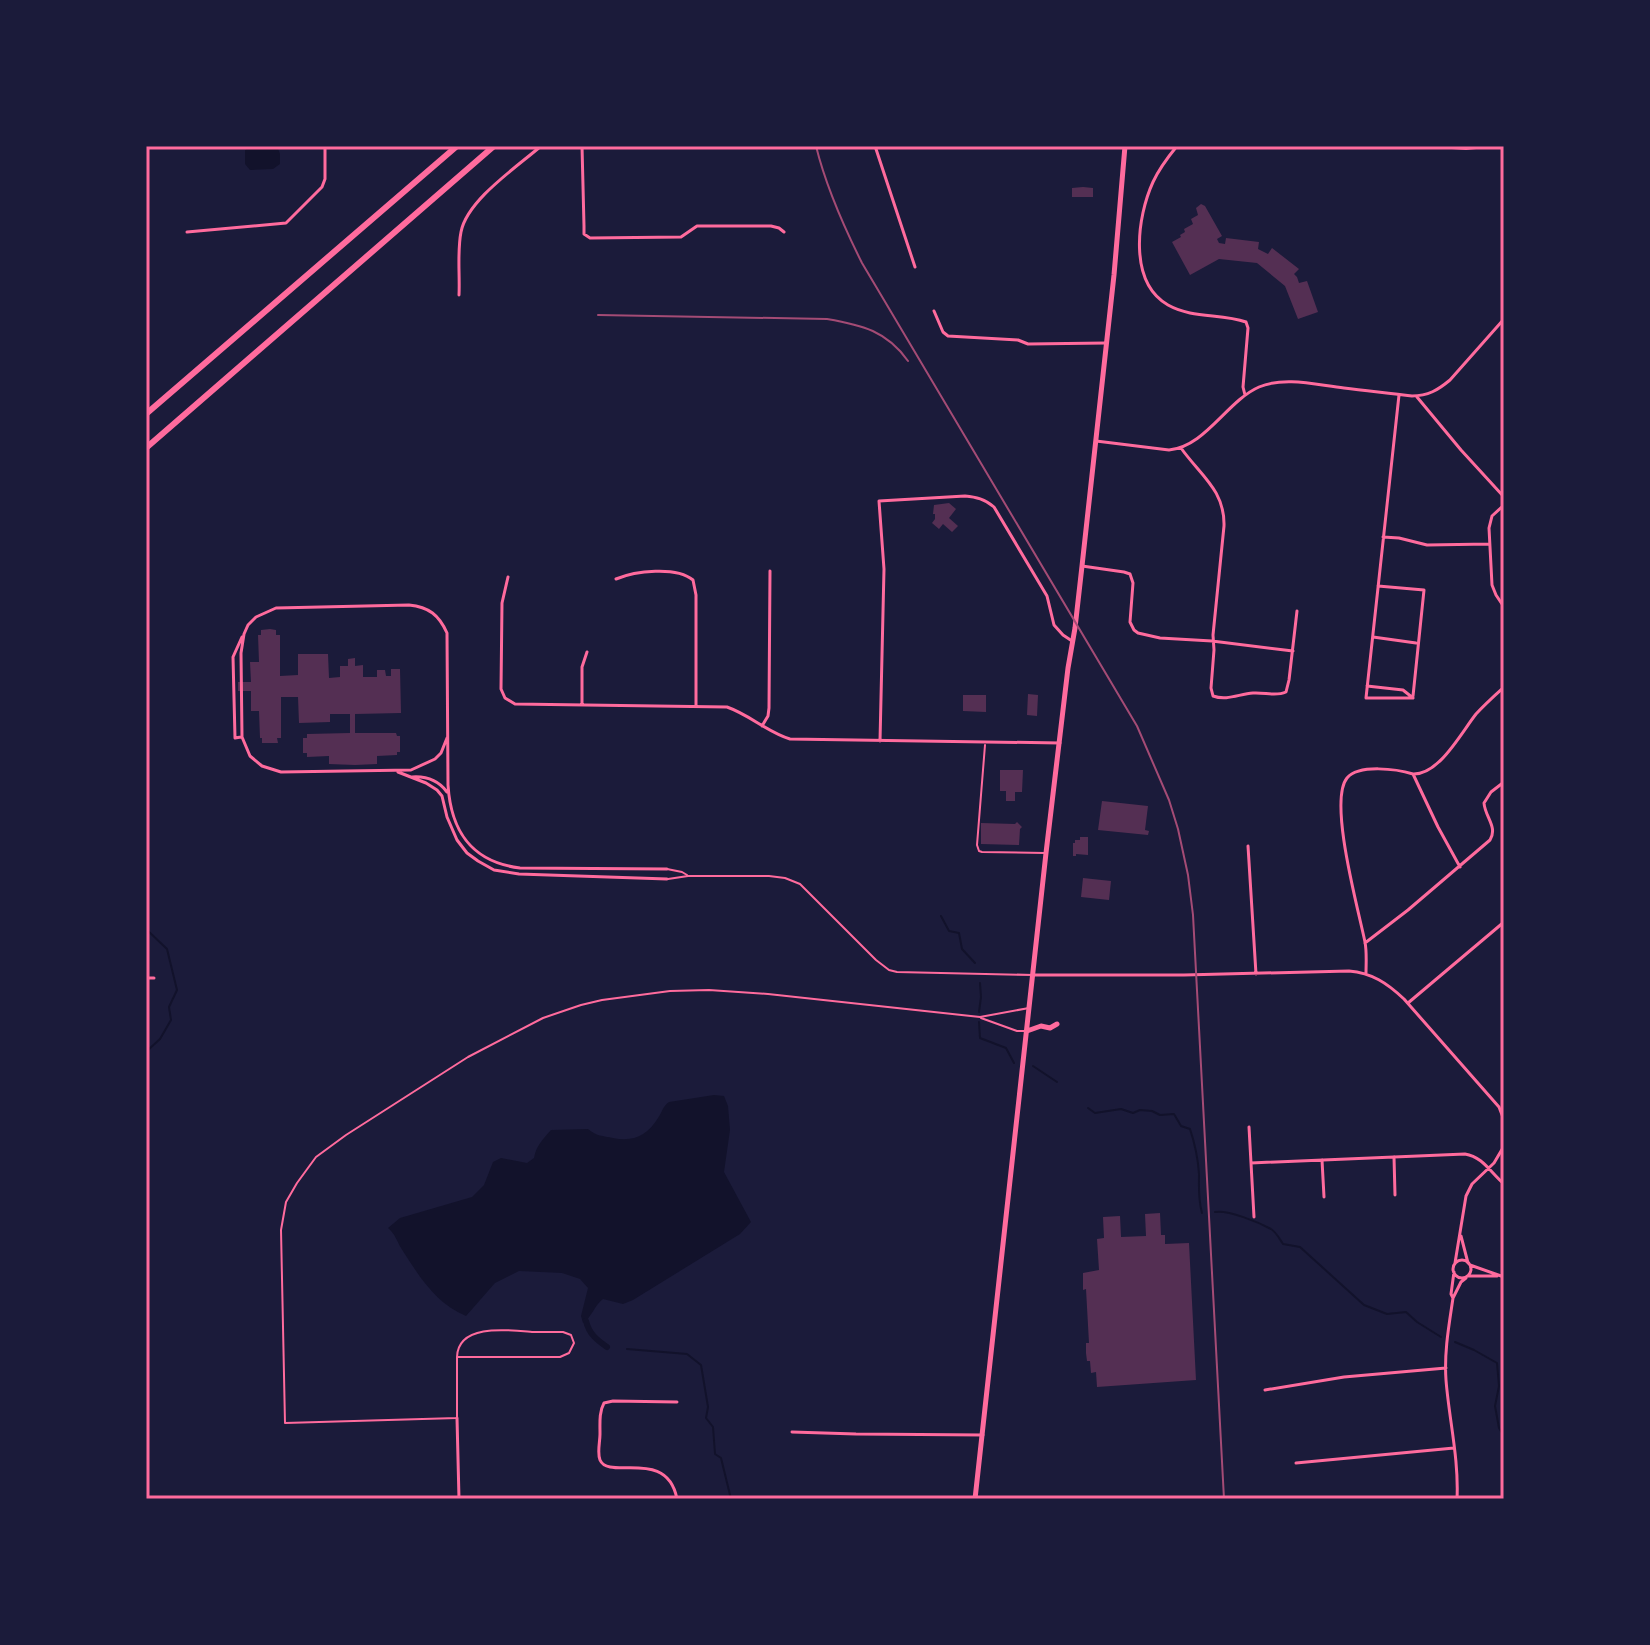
<svg xmlns="http://www.w3.org/2000/svg" width="1650" height="1645" font-family="'Roboto Condensed',sans-serif">
  <rect width="100%" height="100%" fill="#1b1b3a"/>
  <!-- water -->
  <path fill="#12122b" d="M252 146H277L280 154V164L273 169 250 170 245 164V150Z
    M714 1095 724 1096 728 1106 730 1130 724 1172 751 1222 740 1234 633 1300 623 1304 603 1299C594 1306 592 1317 583 1323L581 1316 588 1288 580 1279 562 1273 519 1271 495 1283 466 1316C435 1303 419 1276 401 1248 397 1241 395 1234 388 1228L400 1218 472 1197 484 1185 493 1162 501 1158 527 1163 534 1158C536 1146 543 1139 551 1130L588 1129C596 1136 603 1136 613 1138 633 1142 647 1136 658 1118 663 1111 662 1107 669 1102Z"/>
  <g fill="none" stroke-linecap="round" stroke-linejoin="round">
    <!-- stream -->
    <path stroke="#12122b" stroke-width="2" d="M941 916 949 931 959 933 962 949 975 963
      M146 929 167 949 177 990 169 1007 171 1020 160 1039 148 1050 146 1054
      M979 1012 981 997 980 983
      M979 1022 980 1038 1006 1048 1014 1063
      M1033 1066 1057 1082
      M1088 1108 1095 1113 1121 1109 1133 1113 1140 1110 1152 1111 1160 1115 1174 1114 1181 1126 1190 1129C1195 1144 1198 1159 1199 1174 1199 1188 1198 1199 1202 1213
      M1215 1212C1229 1210 1258 1222 1271 1229 1276 1232 1279 1238 1283 1244L1300 1247 1364 1305 1387 1314 1406 1312 1417 1322 1441 1337
      M1455 1342 1474 1350 1497 1363 1499 1386 1495 1406 1499 1428 1504 1436
      M627 1349 687 1354 701 1365 708 1407 706 1418 713 1427 715 1454 721 1458 731 1499"/>
    <!-- canal -->
    <path stroke="#12122b" stroke-width="6" d="M586 1321C589 1334 597 1340 607 1347"/>
  </g>
  <!-- building -->
  <path fill="#542f53" d="M1083 187 1093 188V197H1072V188Z
    M1201 204 1205 206 1222 236 1217 239 1219 243 1225 244 1226 238 1259 242 1258 249 1268 254 1272 248 1299 269 1294 274 1297 277 1299 283 1307 281 1318 312 1298 319 1285 286 1257 263 1219 259 1190 275 1172 242 1181 237 1180 235 1185 232 1184 229 1193 224 1191 219 1198 215 1196 208Z
    M949 503 956 509 949 518 958 526 952 532 943 524 939 529 932 523 935 519V514H933L934 505Z
    M270 629 276 630V635H280V676L298 675V654H328L329 678 340 677V666H348V659L355 658V666L363 665V677H377V670H385L386 676H391V669H400L401 713 355 714V733H396L397 736H400V752H397V755L377 756V764L355 765 329 764V756L307 757V753H303V738H307V734L350 733V714H330V722L299 723 298 697H281V738H277L278 743H262V738H260L259 711H251V691H238V682H251L250 662H259L258 635H261V630Z
    M1028 694 1038 695 1037 716 1027 715Z
    M963 695H986V712L963 711Z
    M1000 770H1023L1022 792H1015V801H1006V791H1000Z
    M1102 801 1148 806 1145 830 1149 831 1148 835 1098 830Z
    M1017 822 1022 827 1020 829 1019 845 981 844V823L1015 824Z
    M1080 837H1088V855L1076 854V856H1073V843H1075V840H1080Z
    M1083 878 1111 881 1109 900 1081 897Z
    M1160 1213 1161 1235H1165V1244L1189 1243 1196 1380 1097 1387 1096 1372 1091 1373 1090 1361H1087L1086 1353V1343H1089L1086 1289 1083 1290V1273L1099 1270 1097 1239 1104 1238 1103 1217 1120 1216 1121 1237 1146 1236 1145 1214Z"/>
  <g fill="none" stroke-linecap="round" stroke-linejoin="round">
    <!-- service -->
    <path stroke="#ff6b9d" stroke-width="2" d="M985 745 977 845 979 851 982 852 1045 853
      M667 869 682 872 687 875
      M668 879 688 876H769L785 878 800 884 876 960 889 970 897 972 1033 975
      M981 1018 1017 1031H1024
      M457 1357H560L569 1353 574 1343 571 1335 563 1332C553 1332 542 1332 532 1332 509 1330 458 1323 457 1357V1418L285 1423 281 1230 286 1202 297 1183 316 1157 346 1135 468 1057 543 1018 581 1005 602 1000 670 991 709 990 768 994 980 1017 1029 1008"/>
    <!-- minor -->
    <path stroke="#ff6b9d" stroke-width="3" d="M582 146 584 226V234L590 238 681 237 697 226H771L779 228 784 232
      M875 146 915 267
      M1177 146C1168 157 1159 169 1153 182 1137 217 1128 282 1168 305 1193 319 1221 313 1246 322L1248 328 1243 387 1245 395
      M187 232 286 223 322 187 325 179V146
      M459 295C460 275 457 252 461 232 467 200 517 167 541 146
      M934 311 943 332 948 336 1018 340 1028 344 1106 343
      M1417 397 1461 450 1504 497
      M1096 441 1169 450C1205 447 1227 401 1259 387 1285 376 1317 385 1344 388 1367 391 1389 393 1412 396 1428 396 1438 390 1450 380L1504 319
      M1181 448C1200 475 1225 490 1224 526L1213 635 1214 650 1211 688 1213 696C1227 701 1239 694 1253 693 1265 692 1275 697 1286 692L1289 680 1297 611
      M1504 505 1492 516 1489 528 1492 585 1496 595 1504 607
      M1383 537 1399 538 1427 545 1489 544
      M1082 566 1124 572 1130 574 1133 583 1130 622 1134 630 1138 633 1160 638 1212 641 1293 651
      M508 577 502 603 501 689 505 698 515 704 727 707C750 715 767 732 790 739L1060 743
      M616 579C635 571 676 566 693 580L696 595V706
      M1378 586 1424 590 1413 696
      M1373 637 1416 643
      M1367 686 1403 690 1413 698H1366L1399 395
      M582 705V667L587 652
      M762 726 768 716 769 708 770 571
      M241 737 235 738 233 657 242 637
      M447 738 441 753 435 759 411 770 281 772 262 766 250 756 242 737 241 653 244 634 248 625 256 617 276 608 409 605C429 607 439 615 447 633L448 785C451 832 472 862 520 868L667 869
      M880 741 884 569 879 501 965 496C976 497 985 499 994 507L1047 596 1054 625 1063 635 1072 641
      M398 772 426 783 437 790 442 796 447 817 457 840 467 853 478 861 494 870 519 874 667 879
      M1413 774C1439 775 1461 733 1476 714 1485 704 1494 696 1504 687
      M412 777C426 776 438 780 447 792
      M1248 846 1256 974
      M1365 943 1408 910 1490 840C1498 827 1485 817 1484 803L1491 792 1504 782
      M1366 973C1366 963 1367 953 1365 942 1359 912 1328 801 1347 778 1359 764 1397 769 1413 774L1438 827 1460 867
      M1034 975H1184L1349 971C1372 973 1387 983 1404 999L1499 1107 1504 1120
      M146 978H154
      M1408 1003 1504 922
      M1249 1127 1254 1217
      M1394 1157 1395 1195
      M1322 1160 1324 1197
      M1251 1163 1465 1154C1483 1157 1490 1172 1504 1184
      M1461 1236 1468 1263
      M1453 1269a9 9 0 1 1 18 0a9 9 0 1 1-18 0Z
      M1455 1263 1466 1196 1472 1184 1494 1163 1504 1146
      M1470 1265 1504 1277
      M1454 1272 1451 1294 1453 1298C1449 1325 1444 1352 1446 1380 1449 1419 1459 1459 1457 1499
      M1468 1276H1497
      M1453 1298 1461 1282 1466 1278
      M1265 1390 1344 1377 1446 1368
      M677 1402 613 1401 604 1403C599 1412 600 1423 600 1434 600 1442 597 1453 600 1460 609 1481 667 1447 677 1499
      M457 1418 459 1499
      M792 1432 856 1434 983 1435
      M1296 1463 1454 1448"/>
    <!-- tertiary -->
    <path stroke="#ff6b9d" stroke-width="4" d="M1438 146 1466 148 1486 146"/>
    <!-- secondary -->
    <path stroke="#ff6b9d" stroke-width="5" d="M1027 1031 1041 1026 1050 1028 1057 1024
      M975 1499 1046 853 1068 668 1075 628 1082 566 1114 275 1125 146"/>
    <!-- motorway -->
    <path stroke="#ff6b9d" stroke-width="6" d="M146 414 457 146
      M146 448 494 146"/>
    <!-- rail -->
    <path stroke="#a44b75" stroke-width="2" d="M816 146C826 187 843 225 862 263L1137 726 1169 800 1178 829 1188 875 1193 915 1224 1499
      M598 315 827 319C862 325 887 331 908 361"/>
  </g>
  <!-- border -->
  <rect width="1650" height="1645" fill="none" stroke="#1b1b3a" stroke-width="296"/>
  <rect x="148" y="148" width="1354" height="1349" fill="none" stroke="#ff6b9d" stroke-width="3"/>
</svg>
